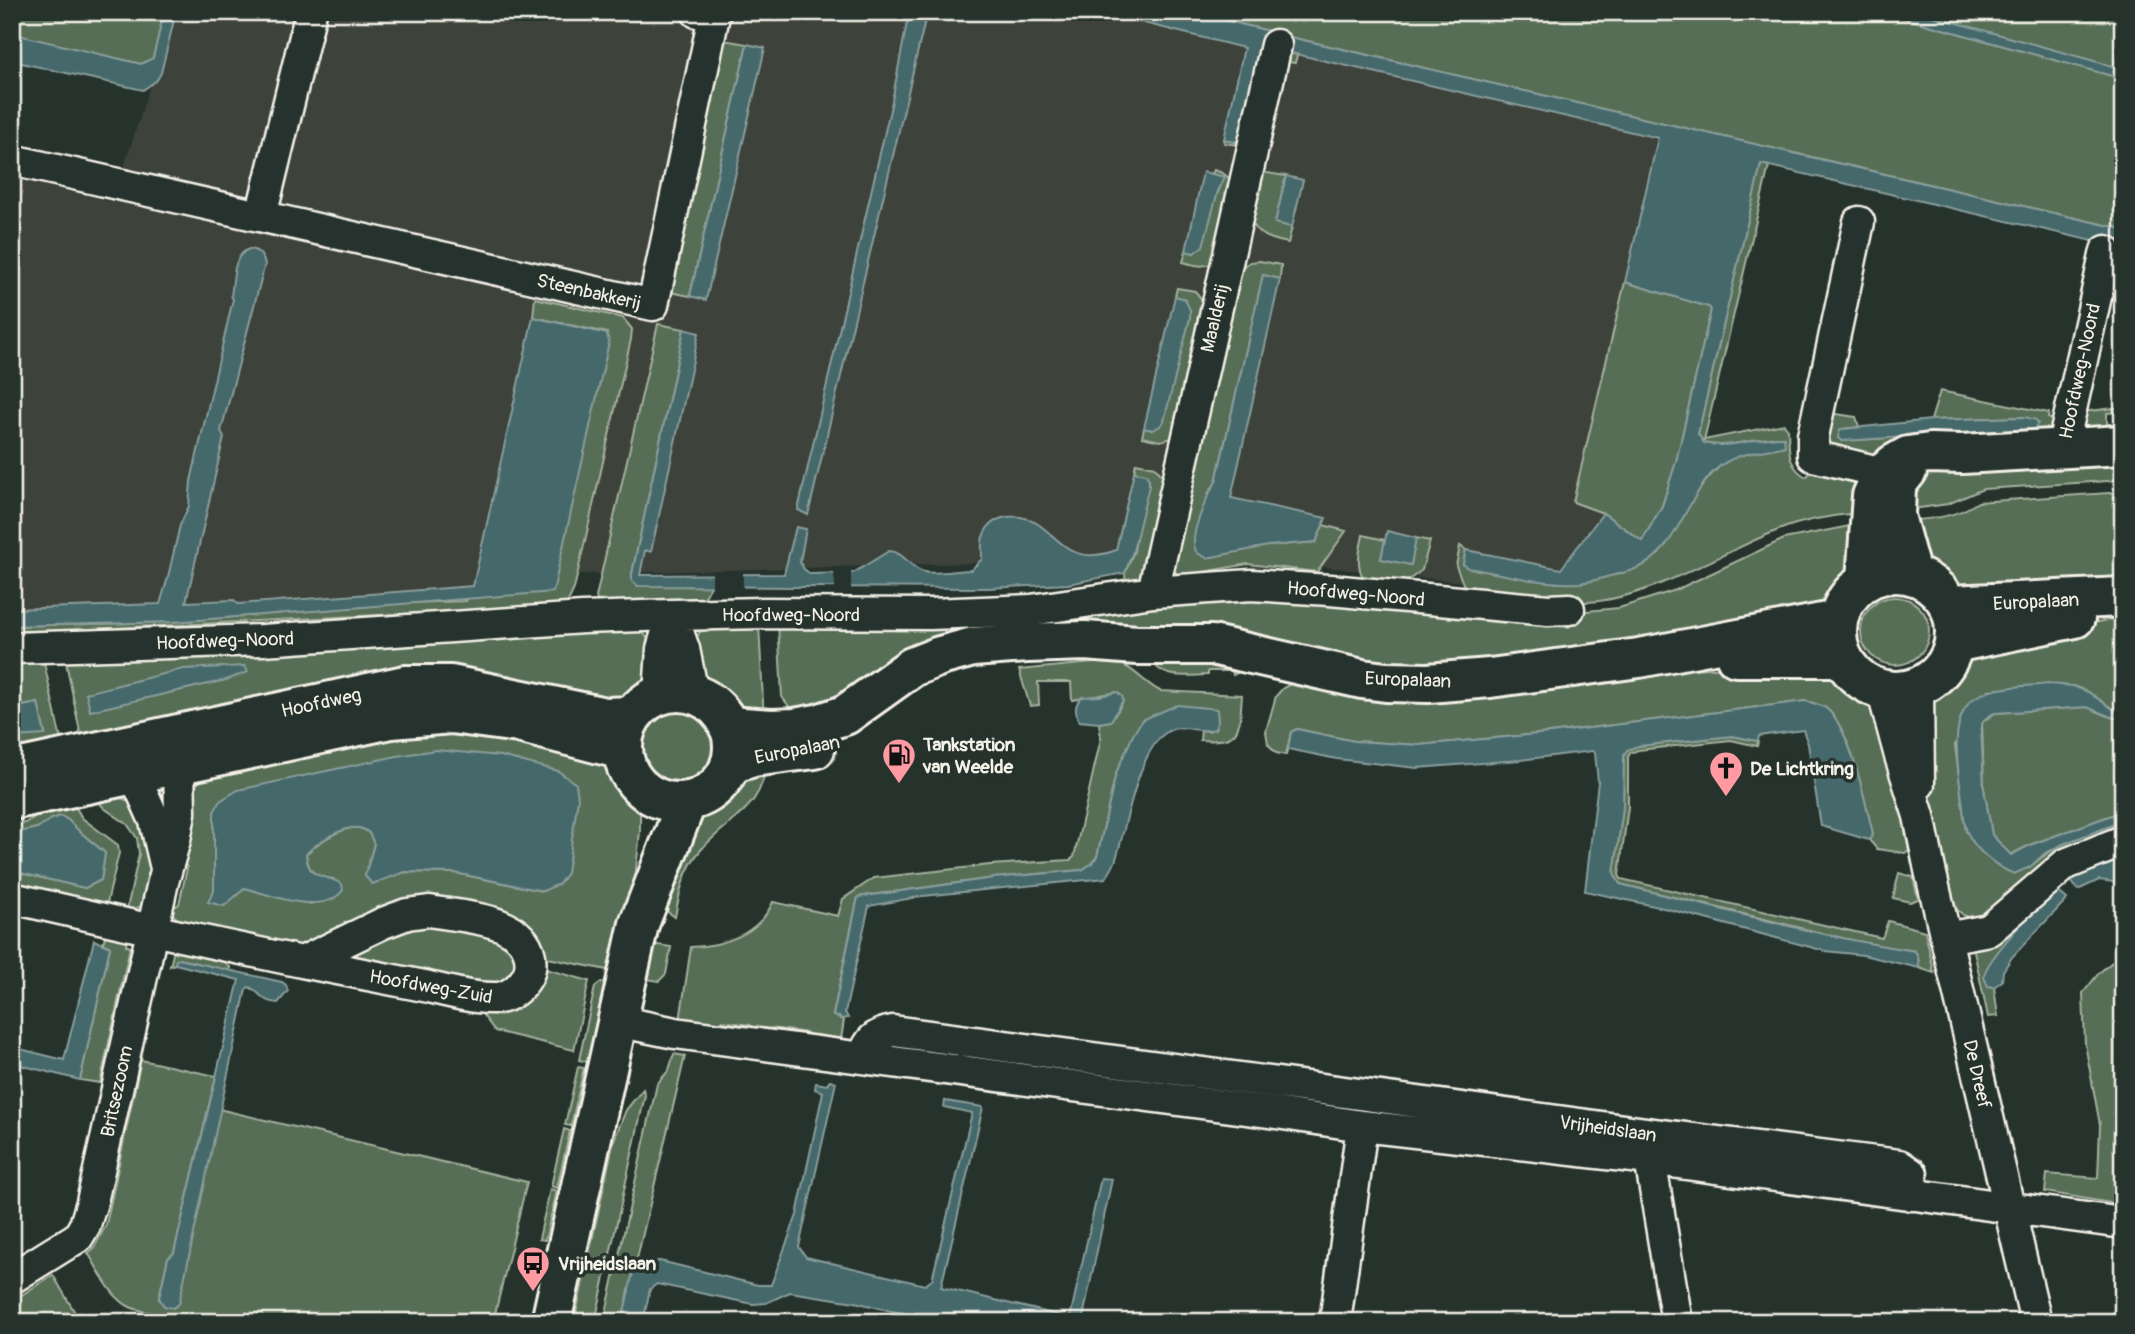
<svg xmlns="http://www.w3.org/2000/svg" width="2135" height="1334" font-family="Pangolin,sans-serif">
  <rect width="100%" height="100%" fill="#26332d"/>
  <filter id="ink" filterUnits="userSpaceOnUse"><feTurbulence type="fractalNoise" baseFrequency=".0143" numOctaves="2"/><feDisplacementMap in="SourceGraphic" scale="14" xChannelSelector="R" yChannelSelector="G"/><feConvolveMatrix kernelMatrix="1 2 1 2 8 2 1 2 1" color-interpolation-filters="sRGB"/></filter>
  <g filter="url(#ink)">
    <!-- built -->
    <path fill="#3c423b" d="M170 12H1140L1756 157 1663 549 1553 592 1223 556 581 574 571 584 193 612 12 614V177L113 202 152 79Z"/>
    <!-- green -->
    <path fill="#566e54" stroke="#a5b09e" stroke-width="2" fill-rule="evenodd" d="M12 12H164L153 59 141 64 12 34Z
      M1191 12H1882L2123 79V229L1290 37 1287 52 1297 55 1295 63 1267 58 1243 144 1238 145 1224 143V139L1235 142 1269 31Z
      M1918 12H2123V69L1940 19Z
      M723 40 747 44 690 296 665 291Z
      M1761 164 1769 166 1704 440 1784 424 1788 429C1789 449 1787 466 1806 477L1815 468 1853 475 1864 486 1858 513C1830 516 1802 520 1776 531 1718 554 1650 599 1587 602 1549 604 1505 595 1466 591L1456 566 1460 546 1466 550 1463 564 1468 568 1558 583 1658 555C1680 527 1693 490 1720 466 1737 452 1764 445 1784 437 1758 436 1729 450 1704 443L1698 434Z
      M1214 170C1225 173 1229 177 1234 186L1213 263C1202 268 1194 265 1183 262L1186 251 1194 253 1224 177 1212 174Z
      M1261 172 1286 176 1275 223 1292 227 1288 243C1237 234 1251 210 1261 172Z
      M1260 261 1281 265 1280 279 1263 275 1216 482 1208 494 1268 546 1316 542 1323 525 1346 531 1317 572 1248 564 1181 576 1174 571 1171 561 1241 268 1250 262Z
      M1625 282 1709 307 1711 310 1676 462 1662 506 1642 541 1603 513 1573 502Z
      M1177 288 1195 291 1205 303 1173 438 1160 441 1142 437 1144 428 1153 430 1185 299 1175 296Z
      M535 298 623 318 632 329 631 339 574 589 566 606 12 633V626L172 622 406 603 466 601 607 333 533 317Z
      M658 324 684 329 632 574 638 586H711L702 602 599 605 596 597Z
      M1940 391 2049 413 2048 418 2060 422 2047 436 1886 457 1861 452H1839L1834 449 1827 440 1829 413 1856 417 1859 427 1842 429 1839 432 1842 441 2034 429 2038 423 2025 417 1931 420Z
      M2123 407V412L2107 413V424L2123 423V433L2082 431V412Z
      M2123 455V480L1983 489 1948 504 1905 510 1909 484 1932 468Z
      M1136 463 1155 467 1164 478 1142 575 1135 582 1126 586 1125 573 1134 551 1146 474 1134 472Z
      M2123 492V587L1958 594 1924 565 1906 521C1932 519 1957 517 1978 502Z
      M1860 524 1855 573 1822 605 1801 618 1425 669 1121 627 838 704 791 709 782 697 778 622 1239 591 1496 622 1569 627 1576 612 1619 608 1676 590 1784 539Z
      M1363 535 1385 540 1381 559 1411 564 1416 538 1430 541 1422 570 1405 583 1364 579C1355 564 1360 551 1363 535Z
      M1861 631a34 34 0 1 1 68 0a34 34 0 1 1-68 0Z
      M2123 617V716L2088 692 2073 686 1989 690 1955 745 1966 831 2030 867C2055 843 2090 832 2123 821V834L2004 911 1974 919 1963 915 1949 902 1931 806 1926 758 1932 696 1941 683 1968 657 1996 642Z
      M759 624 764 721 737 713 701 676 695 641 699 633 706 628Z
      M639 631 645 635 650 642 649 682 642 692 631 700 83 747 66 662 71 657 488 634Z
      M43 658 61 740 56 745 12 749V737L45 734 38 703 12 708V660Z
      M1160 658 1233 667 1237 673 1233 675 1232 671H1208V675C1191 675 1166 680 1155 665Z
      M1114 661C1133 667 1143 682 1160 691L1242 695C1239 731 1242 743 1200 740L1201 730 1210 731 1142 720 1116 773 1097 857 1091 864 1082 870 994 878 858 897 833 1015 844 1020 840 1046 813 1041 807 1033 771 1028 764 1034 756 1032 750 1025 722 1021 714 1026 680 1021 691 947C724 946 759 934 773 902L838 916 843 899 874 878 990 865 1070 860 1074 857 1101 738 1099 723C1113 722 1117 712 1123 701L1117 692 1072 700 1071 682H1038L1039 705 1030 706 1019 670Z
      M1780 665 1835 669 1865 697 1877 714 1912 842 1910 849 1905 853 1877 849 1869 840 1873 834C1865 802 1851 730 1827 709 1822 705 1812 703 1806 701L1550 733 1419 745 1354 741 1297 729 1291 732 1286 755 1276 753 1268 744 1266 731 1276 696 1283 688 1302 678 1643 671Z
      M2087 707 2111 717 2123 720V811L2030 845 2010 855 1992 835 1984 789 1982 722 1995 713Z
      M643 747a36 36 0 1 1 72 0a36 36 0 1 1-72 0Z
      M436 719 613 764 636 800 640 810V831L634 889 617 972 543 957 453 905 319 943 295 947 184 926 169 910 179 904 187 868 181 857 189 801 195 787 207 772ZM577 798 543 891 455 873 405 872 372 883 365 876 374 844C372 840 372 836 369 833 353 817 318 842 306 854 308 872 315 877 333 879L311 904 245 888 224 906 209 902 214 890V812Z
      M1732 736 1758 741 1757 746 1731 740 1638 750 1630 753 1628 757V807L1619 875 1621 879 1882 938 1888 921 1925 931 1934 973 1919 968 1918 957 1915 951 1867 944 1620 884 1614 874 1623 807 1624 756 1627 750 1638 746Z
      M767 761C761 813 730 816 700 851 684 869 679 894 675 917L668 912 664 903 693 816 719 799 737 777Z
      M103 791 129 801 137 810 154 852 147 904 129 911 127 909 139 854 137 838 127 824 104 808 96 799Z
      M75 806 82 818 118 845 119 853 105 911 12 888V871L85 888 101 880 105 853 80 832 68 820 61 816 52 819 37 828 12 834V826L25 823 44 811Z
      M1899 873 1913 877 1918 899 1910 902 1893 898Z
      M2054 888 2013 934 1988 986 1994 987 1998 1016 1988 1017 1973 946Z
      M421 922 504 937 517 958 514 973 496 987 337 958Z
      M107 930 128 935 126 945 130 947 100 1083 80 1080 110 947 103 943Z
      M651 944 671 947 666 974 659 981 640 978Z
      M175 946 230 957 228 966 230 967V971L179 959 176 961 175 964 170 966Z
      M2123 953V1205L2045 1192 2047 1174 2098 1178 2100 1125 2085 1044 2083 993 2099 973Z
      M542 968 589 981 574 1050 495 1031 479 1010Z
      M601 982 614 985 597 1064 579 1060 595 987Z
      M674 1054 685 1056 622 1322H604L657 1084 669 1070Z
      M141 1060 216 1076 174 1253 168 1258 159 1298 160 1300H161L214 1108 527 1182 493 1322H146L152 1313C144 1311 136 1310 130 1307 110 1297 99 1270 88 1253L94 1248 106 1225Z
      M578 1067 584 1068 571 1126 565 1125Z
      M643 1089 645 1095 595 1322 575 1318 614 1140 626 1110Z
      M564 1129 570 1131 557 1188 551 1186Z
      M550 1189 557 1191 545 1240 539 1239Z
      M53 1275 77 1316 76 1322H12V1301Z"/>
    <!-- water -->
    <path fill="#44676a" stroke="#8a9e9c" stroke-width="2" d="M164 12H176L161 73 157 80 143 90 12 61V35L14 34 141 64 153 58Z
      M909 12H927L808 515 798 510 892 101Z
      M1100 12H1191L1269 31 1271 36 1240 138 1235 142 1224 139 1244 48Z
      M1882 12H1918L2123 69V79Z
      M1290 37 2123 229V248L1761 164 1698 434 1704 443C1729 450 1758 436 1784 437L1785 446C1767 451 1744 452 1728 461 1695 478 1684 529 1658 554 1645 568 1628 572 1610 576 1600 579 1589 582 1579 583 1542 585 1504 574 1468 568L1463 564 1466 550 1561 569 1603 513 1642 541 1662 506 1676 462 1711 310 1709 307 1625 282 1658 138 1287 52Z
      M747 44 765 48 706 300 690 296Z
      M1203 172 1225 177 1218 191 1203 246 1194 253 1186 251Z
      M1286 176 1303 180 1292 227 1275 223Z
      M249 249C259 250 262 255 265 264L221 431 224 437 186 602 234 600 238 604 473 586 533 317 607 334 609 342 553 592 172 622 12 626V609L160 604 168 577 180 525 189 506 191 481 233 299 231 296C234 280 232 255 249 249Z
      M1263 275 1280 279 1231 498 1326 518 1316 542 1268 546 1207 558C1204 556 1199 555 1197 552 1186 540 1208 494 1216 482Z
      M1175 296 1185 299 1190 310V318L1164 421 1160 426 1153 430 1144 428Z
      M684 329 699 333 651 552 645 550 640 575 784 574 796 527 806 529 800 562 804 569 810 574 853 573 889 551C905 552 909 568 924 572 935 575 959 570 971 570L982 559C982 552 981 544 983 537 991 513 1020 512 1038 524 1050 532 1060 545 1073 551 1085 558 1104 555 1116 550L1134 472 1146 474 1149 480V486L1133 551 1125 573 1068 584 988 588 638 586 632 581V574Z
      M2025 417 2036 420 2038 423 2034 429 1842 441 1838 438 1839 432 1843 429 1931 420Z
      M1387 531 1416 538 1411 565 1381 559Z
      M245 666 248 672 226 680 90 711 86 693 183 669Z
      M2049 684 2073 686 2088 692 2123 716V720L2111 717 2087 707 1995 713C1988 716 1983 719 1981 727L1984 789 1992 835 2011 855 2030 845 2123 811V821L2063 844 2044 854 2030 867 2014 874C1995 866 1976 851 1967 832 1963 823 1964 809 1962 800 1959 772 1948 723 1971 701 1988 685 2027 687 2049 684Z
      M1117 692 1122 696 1123 700 1111 721 1099 723 1079 721C1075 713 1074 704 1082 697L1100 696Z
      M1806 701C1812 703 1822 705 1827 709 1851 730 1865 802 1873 834L1869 840 1821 826 1808 744 1803 730 1759 736 1758 741 1732 736 1638 746 1627 750 1624 756 1623 807 1614 873 1620 884C1718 908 1816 936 1915 951L1918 957 1919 968 1863 955 1825 951 1668 909 1585 891 1598 782 1595 753 1592 751 1520 760 1417 768 1337 759 1288 749 1291 732 1297 729 1354 741 1419 745 1550 733Z
      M38 703 45 735 12 737V708Z
      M1177 705 1217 709 1218 721 1215 729C1202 734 1187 725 1173 729 1139 739 1126 829 1116 859 1114 866 1110 872 1106 878L923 896 869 906 845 1012 848 1018 840 1019V1017L833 1016 858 897 994 878 1082 870 1091 864 1097 857 1116 773 1133 735 1142 720Z
      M436 750 501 756 558 771 576 784 578 798 567 873 559 884 543 891 455 873 405 872 372 884 365 876 374 844C372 840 371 836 369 833 353 817 318 842 306 854 308 881 324 873 342 884L343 890C324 917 270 895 245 888L224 906 208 902 214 890V812L220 801 238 790 397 756Z
      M61 816 68 820 80 832 105 853 101 880 85 888 12 871V834L37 828 52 819Z
      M2123 852V878L2114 882 2099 880 2078 890 2068 877Z
      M2054 888 2067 899 2012 957 2003 971 2002 981 1994 987 1988 986C1987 984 1984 978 1984 976 1985 960 2041 902 2054 888Z
      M94 940 110 947 80 1080 12 1063V1047L64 1060Z
      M179 959 282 982 286 985 288 991 278 1003C262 1003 261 992 249 987L246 989 179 1304 173 1308 164 1306 159 1298 168 1258 174 1253 239 980 175 964 176 960Z
      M830 1080 836 1082 799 1247 806 1257 925 1285 932 1280 972 1113 944 1107 945 1101 983 1107 941 1287 1070 1318 1101 1178 1112 1179 1082 1322H937L855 1302 790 1292 766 1303 753 1304 657 1284 650 1289 643 1322H622L634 1267 646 1262 660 1261 758 1285H771L797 1215 823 1092 815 1089 816 1083 827 1085Z"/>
    <!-- pier -->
    <path fill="#26332d" d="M834 570H851V591H835Z
      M712 571H743V590H712Z"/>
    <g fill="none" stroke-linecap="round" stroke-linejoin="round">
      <!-- street casing -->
      <g stroke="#f4f1e8" stroke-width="35">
        <path id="street" d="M12 160 653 305 714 16 697 12
          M261 216 311 12
          M1859 222 1813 436V456L1871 470 1896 485
          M2062 450 2106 251
          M1153 592 1276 45
          M672 615 684 649 693 694
          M12 648 263 640 583 618 672 615 763 613 930 614 1031 610 1153 592 1251 585 1330 590 1548 610 1569 609
          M1918 687 1919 784
          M1882 689 1900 756 1919 816 1930 870 2036 1322
          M659 695 662 649 672 615
          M12 898 152 930 302 962
          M429 911C461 917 522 917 530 956 531 964 531 969 527 977 521 987 510 997 498 998 473 999 447 991 424 986 383 978 343 970 302 962L383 923 407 914Z
          M1946 938 1989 930 2066 864 2123 841
          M617 1021 675 1033 1276 1113 1362 1126 1650 1159 2123 1223
          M862 1058C870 1040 873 1035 893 1031L1639 1132 1899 1165 1912 1174 1911 1195
          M1650 1159 1677 1322
          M12 1278 78 1237 85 1225 92 1202 163 882 175 840 180 813 179 764 150 740 134 774 155 821 166 868
          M1335 1322 1362 1126"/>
      </g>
      <!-- secondary casing -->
      <g stroke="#f4f1e8" stroke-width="44">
        <path id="secondary" d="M1907 471 1896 485 1895 516 1911 574
          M1837 632a59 59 0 1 1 118 0a59 59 0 1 1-118 0Z
          M1866 580 1872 496 1881 476 1894 464 1908 456 1930 453 1962 454 2123 445
          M1949 605 2123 597
          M1954 643 2075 618
          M1736 657H1842
          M623 747a55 55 0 1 1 110 0a55 55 0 1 1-110 0Z
          M728 726 772 729 795 728 817 724 845 715 912 667 940 656 973 647 1026 643 1085 641 1137 645H1212L1362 679 1386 682 1428 683 1490 678 1639 658 1838 620
          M730 764 753 757 815 749
          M12 770 405 685H451L606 717 632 716
          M12 800 391 719 451 714 519 723 623 750
          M551 1322 639 924 687 801"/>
      </g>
      <!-- street -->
      <use href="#street" stroke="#26332d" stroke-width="30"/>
      <!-- secondary -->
      <use href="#secondary" stroke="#26332d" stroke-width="38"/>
    </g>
  </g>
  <!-- icons -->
  <defs>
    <g id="fuel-pin" transform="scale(1.75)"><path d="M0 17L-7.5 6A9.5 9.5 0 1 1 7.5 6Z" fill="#ff9aa2" stroke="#26332d"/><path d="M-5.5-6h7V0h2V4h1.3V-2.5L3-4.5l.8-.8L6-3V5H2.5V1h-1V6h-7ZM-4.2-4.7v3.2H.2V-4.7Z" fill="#111"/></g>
    <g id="church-pin" transform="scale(1.75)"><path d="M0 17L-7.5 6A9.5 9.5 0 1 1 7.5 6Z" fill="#ff9aa2" stroke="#26332d"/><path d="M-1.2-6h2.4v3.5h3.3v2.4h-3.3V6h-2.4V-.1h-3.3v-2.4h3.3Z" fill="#111"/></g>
    <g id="bus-pin" transform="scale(1.75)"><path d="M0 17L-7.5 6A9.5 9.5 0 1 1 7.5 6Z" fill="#ff9aa2" stroke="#26332d"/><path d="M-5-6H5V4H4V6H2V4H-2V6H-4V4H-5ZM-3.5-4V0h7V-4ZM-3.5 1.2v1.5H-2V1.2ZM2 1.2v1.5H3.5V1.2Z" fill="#111"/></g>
  </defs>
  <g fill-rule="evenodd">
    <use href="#fuel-pin" x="899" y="755"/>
    <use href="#church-pin" x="1726" y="768"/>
    <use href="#bus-pin" x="533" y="1263"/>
  </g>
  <g text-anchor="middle" stroke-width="7" stroke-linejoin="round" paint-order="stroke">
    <!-- street labels -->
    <g font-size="19" fill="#f4f1e8" stroke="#26332d">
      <text transform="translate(589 291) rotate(13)" y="7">Steenbakkerij</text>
      <text transform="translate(1214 318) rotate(-77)" y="7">Maalderij</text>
      <text transform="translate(2079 371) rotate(-78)" y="7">Hoofdweg-Noord</text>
      <text transform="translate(1356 593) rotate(5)" y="7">Hoofdweg-Noord</text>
      <text transform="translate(2036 601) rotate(-3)" y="7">Europalaan</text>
      <text x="791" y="621">Hoofdweg-Noord</text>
      <text transform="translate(225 640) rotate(-2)" y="7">Hoofdweg-Noord</text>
      <text transform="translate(1408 679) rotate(2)" y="7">Europalaan</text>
      <text transform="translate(321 702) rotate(-12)" y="7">Hoofdweg</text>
      <text transform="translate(797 749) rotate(-11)" y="7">Europalaan</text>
      <text transform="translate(431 986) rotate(10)" y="7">Hoofdweg-Zuid</text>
      <text transform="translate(1978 1074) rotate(77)" y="7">De Dreef</text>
      <text transform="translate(116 1091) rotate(-78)" y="7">Britsezoom</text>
      <text transform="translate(1608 1128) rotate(8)" y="7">Vrijheidslaan</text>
    </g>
    <!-- poi labels -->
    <g font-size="19" font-weight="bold" fill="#f4f1e8" stroke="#26332d" text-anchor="start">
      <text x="923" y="751">Tankstation<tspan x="923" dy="22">van Weelde</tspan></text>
      <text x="1750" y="775">De Lichtkring</text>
      <text x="558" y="1270">Vrijheidslaan</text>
    </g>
  </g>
  <!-- margin -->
  <rect width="2135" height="1334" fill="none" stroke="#26332d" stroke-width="42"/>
  <rect x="21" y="21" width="2093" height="1292" fill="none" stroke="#f4f1e8" stroke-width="2.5" filter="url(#ink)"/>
</svg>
